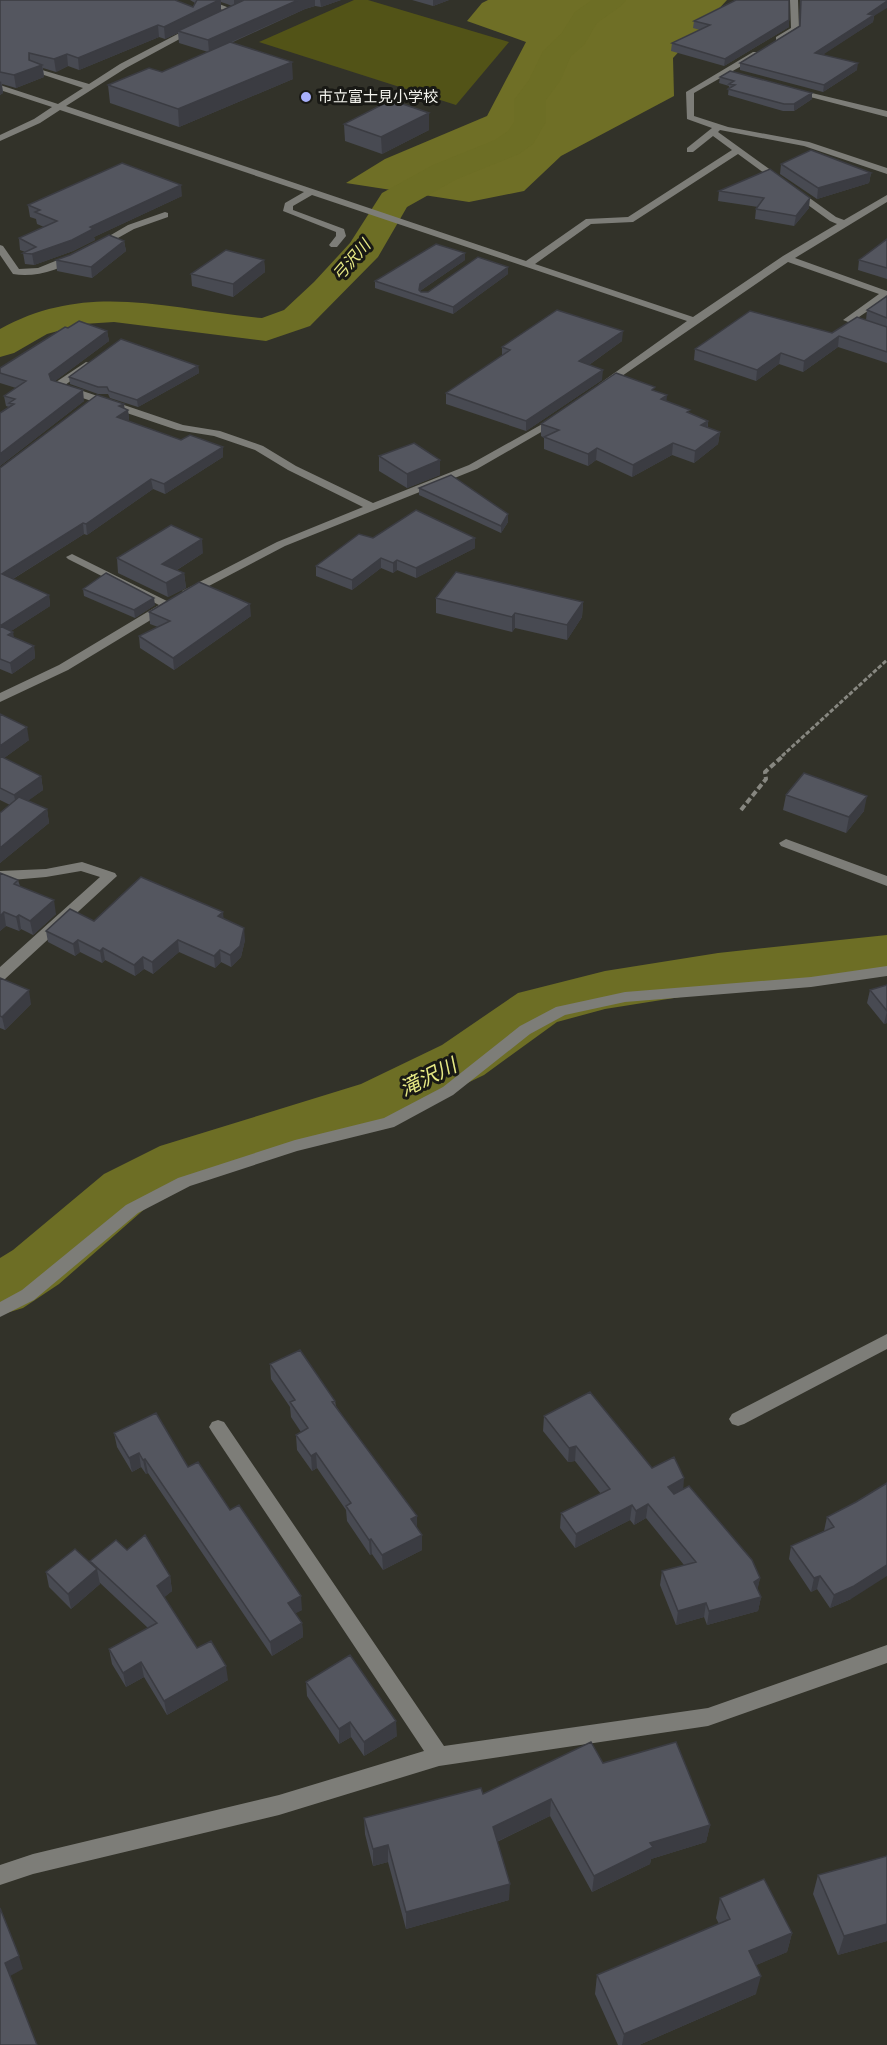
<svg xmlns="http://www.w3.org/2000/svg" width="887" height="2045" font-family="Poppins,'Noto Sans JP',sans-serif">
  <rect width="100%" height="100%" fill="#323229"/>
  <!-- green -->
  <path fill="#525317" d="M354 0H368L509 42 456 105 259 42Z"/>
  <!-- forest -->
  <path fill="#6f6f26" d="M488 0H727L673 58 674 96 561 156 524 191 469 202 346 183 385 159 487 116 526 42 467 21 482 3Z"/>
  <!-- water -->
  <path fill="#6d6e25" d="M625 0 594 21 586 38 576 50 552 45 577 16 598 1Z"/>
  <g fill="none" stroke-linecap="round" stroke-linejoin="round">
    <!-- river -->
    <path fill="#6d6e25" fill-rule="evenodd" d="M592 0H626L621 6 597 23 584 45 571 56 560 81 546 100V122L533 144 519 154 457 179 407 207 378 257 310 326 266 341 114 322 83 324 47 334 14 353 0 357V329C89 280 168 310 262 318L284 310 314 282 350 243 382 193 433 165 495 140 508 131 514 122V100L529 80 543 51 561 34 575 12Z
      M887 935V973L718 991 605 1009 557 1022 484 1075 403 1114 202 1178 148 1206 59 1284 23 1308 0 1315V1258L13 1250 104 1174 160 1146 361 1084 442 1045 518 993 605 971 718 953Z"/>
    <!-- path-far1 -->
    <path stroke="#878780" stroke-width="3" stroke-dasharray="4.5 2" stroke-linecap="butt" d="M782 756 887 660"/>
    <!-- path -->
    <path stroke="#878780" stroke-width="4" stroke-dasharray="6 3" stroke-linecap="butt" d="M741 810 766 779 765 772 784 755"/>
    <!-- minor -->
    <path fill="#7d7d78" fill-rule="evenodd" d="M198 0H209L237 11 230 13Z
      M790 0H798L799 29 782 41H776V37L791 28Z
      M193 26 200 28 126 68 66 106 526 261 586 219 628 217 732 150 713 136 693 152H687V148L712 128 687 119 686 92 753 52H759V56L694 93V116L728 127 809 142 887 168V174L804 146 720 130 718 132 836 217 844 220 887 195V202L795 258 887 291V298L856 319 887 331V337L843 320 879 294 788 262 603 389 598 386 599 384 687 321 312 195 293 206V210L344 229 346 236 337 247H331L329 245 336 236V232L283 211 285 203 304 192 60 110 40 123 0 141V135L34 119 52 107 0 90V85L58 104 83 88 32 71V67L89 84 120 64ZM738 154 830 221 837 224 783 256 693 317 535 264 591 224 633 222Z
      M791 88 887 111V117L791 92Z
      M165 212 168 213V217L134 229 100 248 92 246 128 225Z
      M0 245 3 246 19 269 38 268 75 253 80 256C63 270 34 278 13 274L0 255Z
      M86 362 90 363V367L65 385 183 425 220 431 263 446 296 466 373 503 469 465 553 418H561L562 420 477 469 285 546 186 598 182 597V591L277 542 363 507 288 470 255 450 214 436 177 430 53 388V384Z
      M72 554 173 604 149 621 68 670 0 702V693L59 665 159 605 68 559 66 557Z
      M786 839 887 876V886L781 846 779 843Z
      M82 862 115 873 117 876 5 979 0 980V967L100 877 81 871 46 877 0 881V871L46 869Z
      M887 966V976L811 987 625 1002 565 1015 530 1034 453 1095 394 1127 297 1151 190 1186 138 1213 34 1300 0 1317V1302L22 1290 126 1205 178 1178 295 1140 384 1118 443 1087 520 1026 556 1007 625 992 811 977Z
      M887 1334V1349L744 1424 738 1426 732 1424 729 1419 732 1414Z
      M218 1420 224 1422 444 1746 708 1708 887 1645V1663L708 1726 439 1766 279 1815 33 1874 0 1885V1865L33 1854 279 1795 424 1751 212 1432 209 1427 212 1422Z"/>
  </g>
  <!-- wall -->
  <path fill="#484a52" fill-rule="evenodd" d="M0 0 193 7 195 3 190 0H341L321 7 315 6 305 9 231 43 293 79 179 127 110 103 108 85 162 72 208 52 179 43 178 33 165 39 159 37 79 70 68 66 56 72 43 68 44 77 16 88 2 84 3 93 0 95ZM221 2 227 4 232 6 221 11Z
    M412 0H449L433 6Z
    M800 0H887L874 16 873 22 823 54 857 70 823 92 740 70V63L799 26Z
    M694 21 789 27 724 66 671 51 672 43 700 30 693 28Z
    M720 77 812 99 794 111H783L728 95 729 86 719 83Z
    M344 124 429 130 382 154 345 141Z
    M781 164 871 173 869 183 817 199 780 174Z
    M770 169 809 208 794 226 755 219 756 209 758 207 718 201 719 191Z
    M182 196 94 237 95 240 73 251 34 265 25 264 23 253 25 252 20 250 19 238 44 227 37 224 36 219 30 217 28 205Z
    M887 239V279L858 270 859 260Z
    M124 241 126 251 92 278 57 271 56 260Z
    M264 260 265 272 233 297 192 286 191 274Z
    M465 260 420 291 421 292H428L508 274 453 314 375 288V281Z
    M887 296V363L838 347 803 372 779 364 756 381 694 360 695 349 832 333 866 320 867 310Z
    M68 328 107 331 109 341 55 381 84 401 0 466V413L9 407 6 406 4 396 16 388 0 383V368Z
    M622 341 589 365 602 380 526 431 446 404V393L502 356V347Z
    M198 366 199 373 138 407 110 398 108 394H98L70 384 69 377Z
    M655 391 666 401 690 413 708 421V428L720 432 718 444 694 463 672 455 632 477 596 460 588 466 544 449V438L541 436V424Z
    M124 404V408L128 410 129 420 128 421 223 457 165 494 153 489 87 535 84 534 13 579 49 595 50 606 11 631 14 638 34 646 35 658 12 674 0 669V468Z
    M379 456 440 460V475L407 488 379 471Z
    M419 488 508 514V522L501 533 419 495Z
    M373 538H475V548L416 578 397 570 393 573 381 568 352 590 316 576V566Z
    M203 553 177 570 184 573 186 588 168 597 118 573 117 558Z
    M83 589 155 605 135 618 84 596Z
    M436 598 583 602 582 617 567 640 515 628 512 632 436 613Z
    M149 612 251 616 174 670 140 648 139 636 158 627 150 624Z
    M0 714 29 740 4 758 41 776 43 790 27 801 47 809 49 823 0 863V813L10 805 0 800Z
    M786 795 864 811 846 833 783 810Z
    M0 873 18 880 20 886 56 914 33 935 21 929 19 931 6 926 0 931Z
    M224 919 245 940 241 957 231 967 221 962 215 968 179 952 153 974 144 969 135 976 105 960 102 963 80 952 75 956 48 942 46 931 94 921Z
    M0 978 31 1004 5 1030 0 1028Z
    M887 985V1023L884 1024 867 1003 870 990Z
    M270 1364 335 1401 336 1406 422 1535V1550L383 1570 372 1554 370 1555 347 1521 346 1510 317 1468 312 1471 297 1450 296 1435 301 1432 291 1417 290 1407 271 1379Z
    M544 1416 652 1468 683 1489 760 1578 757 1590 761 1597 758 1611 707 1625 704 1617 676 1625 660 1585 662 1571 684 1565 646 1518 634 1525 630 1520 575 1548 560 1528 561 1513 601 1494 575 1461 568 1462 543 1431Z
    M114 1433 188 1467 230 1510 302 1610 295 1613 302 1623 303 1637 272 1656 148 1473 146 1474 141 1467 132 1472 117 1447Z
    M856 1502 851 1599 830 1608 817 1589 811 1592 789 1559 791 1546 824 1531 827 1517Z
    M127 1550 170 1576 172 1591 164 1597 197 1648 228 1680 167 1715 144 1677 126 1687 112 1664 109 1649 148 1628 99 1582 100 1584 71 1609 49 1587 46 1572 91 1564 90 1561Z
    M306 1682 397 1736 364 1756 351 1737 339 1744 307 1696Z
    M603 1763 710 1825 706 1842 651 1859 650 1864 592 1892 550 1816 497 1842 509 1900 406 1929 388 1862 373 1866 365 1834 364 1818 483 1794Z
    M887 1856V1941L838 1955 813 1894 818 1875Z
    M720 1898 792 1933 787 1952 756 1965V1994L639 2045H618L595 1994 597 1975 719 1924 716 1918Z"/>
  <!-- shaded-wall -->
  <path fill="#3b3c42" d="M219 0H221V11L178 31V33L165 39 164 27Z
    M234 0H251L234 7Z
    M298 0H315V6L305 9 209 52 208 40Z
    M320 0H341L321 7Z
    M433 0H449L433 6Z
    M887 1V8L874 16 873 22 815 60V53L868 14Z
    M789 20V27L724 66 725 59Z
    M158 25 159 37 79 70 78 58Z
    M29 53 31 65H42L44 77 16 88 14 75 29 60Z
    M67 54 68 66 56 72 54 59Z
    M292 62 293 79 179 127 178 109Z
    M858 63 857 70 823 92 824 85Z
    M1 81 3 93 0 95V82Z
    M812 93V99L794 111V104Z
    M429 113V130L382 154 381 137Z
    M871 173 869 183 817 199 818 188Z
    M181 185 182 196 94 237 95 240 73 251 34 265 32 254Z
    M810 198 809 208 794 226 796 216Z
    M124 241 126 251 92 278 91 267Z
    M465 253V260L420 291 419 297 420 284Z
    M264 260 265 272 233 297V284Z
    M508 267V274L453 314V307Z
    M107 331 109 341 51 384 49 374Z
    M623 331 622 341 579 372V361Z
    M839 336 838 347 803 372 804 361Z
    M781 353 779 364 756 381 757 370Z
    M198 366 199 373 138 407 137 400Z
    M603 370 602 380 526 431V421Z
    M83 390 84 401 0 466V454Z
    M667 395 666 407 661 399Z
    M124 404 125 412 128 410 129 420 118 427 117 417 119 406Z
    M708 421 707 433 701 425Z
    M720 432 718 444 694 463 695 451Z
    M673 443 672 455 632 477 633 465Z
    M223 447V457L165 494 164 484Z
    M597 448 596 460 588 466V454Z
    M440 460V475L407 488V474Z
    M151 479 153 489 87 535 86 524Z
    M508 514V522L501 533V526Z
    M83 523 84 534 3 585 2 574Z
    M475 538V548L416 578V568Z
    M202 539 203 553 164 578 162 564Z
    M381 558V568L352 590V580Z
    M397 560V570L393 573V563Z
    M184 573 186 588 168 597 166 583Z
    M49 595 50 606 2 637 0 626Z
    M154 598 155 605 135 618 134 610Z
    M583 602 582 617 567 640V625Z
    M250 604 251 616 174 670 173 658Z
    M515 613V628L512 632V617Z
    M13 632 15 643 8 635Z
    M34 646 35 658 12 674 10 663Z
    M27 727 29 740 0 761V746Z
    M41 776 43 790 17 809 14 795Z
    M867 796 864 811 846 833 849 817Z
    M47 809 49 823 0 863V848Z
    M54 900 56 914 33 935 30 921Z
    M4 912 6 926 0 931V916Z
    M223 912 224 923 218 916Z
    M19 915 21 929 19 931 16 917Z
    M244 928 245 940 241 957 231 967 230 955Z
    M78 940 80 952 75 956 73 944Z
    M178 940 179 952 153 974 152 962Z
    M103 948 105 960 102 963 100 951Z
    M220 950 221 962 215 968 214 956Z
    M143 957 144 969 135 976 134 965Z
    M29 990 31 1004 5 1030 2 1017Z
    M887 1011V1023L884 1024Z
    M576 1446 575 1461 568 1462 569 1448Z
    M139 1453 141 1467 132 1472 129 1458Z
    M316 1453 317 1468 312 1471 311 1456Z
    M145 1459 148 1473 146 1474 143 1460Z
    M684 1478 683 1493 666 1501 668 1487Z
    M648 1504 646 1518 634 1525 636 1511Z
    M632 1505 630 1520 575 1548 576 1534Z
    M417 1516V1531L411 1519Z
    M422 1535V1550L383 1570 382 1555Z
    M371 1539 372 1554 370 1555 369 1540Z
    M887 1565V1576L851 1599 830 1608 834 1595Z
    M97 1569 100 1584 71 1609 68 1594Z
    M170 1576 172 1591 160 1601 157 1586Z
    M820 1576 817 1589 811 1592 814 1578Z
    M760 1578 757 1592 754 1582Z
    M301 1596 302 1610 289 1617 288 1603Z
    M761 1597 758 1611 707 1625 709 1611Z
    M706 1603 704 1617 676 1625 678 1611Z
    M302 1623 303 1637 272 1656 270 1642Z
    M141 1662 144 1677 126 1687 123 1673Z
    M226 1666 228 1680 167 1715 164 1701Z
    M396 1721 397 1736 364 1756V1742Z
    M350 1722 351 1737 339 1744V1729Z
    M551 1799 550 1816 492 1844 493 1827Z
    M710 1825 706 1842 651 1859 650 1864 592 1892 594 1876 650 1843Z
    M388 1845V1862L373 1866V1849Z
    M510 1884 509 1900 406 1929V1912Z
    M887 1924V1941L838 1955 844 1936Z
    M792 1933 787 1952 745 1970 749 1951Z
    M19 1956 23 1969 10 1976 5 1963Z
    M761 1976 756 1994 639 2045H622L624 2034Z"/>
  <!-- building -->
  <path fill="#54565f" stroke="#3b3c42" stroke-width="1.5" d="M0 0H175L193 7 197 0H219L164 27 158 25 78 58 67 54 54 59 29 53V60L42 65 14 75 0 72Z
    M244 0H298L208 40 178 31Z
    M736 0H789V20L725 59 672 43 710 25 694 21Z
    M801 0H887V1L868 14 874 15 815 53 858 63 824 85 740 63 800 26Z
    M230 42 292 62 178 109 108 85 149 68 162 72Z
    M730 71 812 93 794 104H784L728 89 735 85 729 84 734 81 720 77Z
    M391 100 429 113 381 137 344 124Z
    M811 150 871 173 818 188 781 164Z
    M122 163 181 185 90 227 93 229 72 240 32 254 23 253 36 247 19 238 57 221 35 212 40 210 28 205Z
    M770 169 810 198 796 216 756 209 764 198 719 191Z
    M109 235 124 241 91 267 56 260 70 255Z
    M887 239V268L859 260Z
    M436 244 465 253 420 284 419 290 421 292H428L478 257 508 267 453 307 375 281Z
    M226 250 264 260 233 284 191 274Z
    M887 296V318L867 310Z
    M557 310 623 331 579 361 603 370 526 421 446 393 510 350 502 347Z
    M750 311 832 333 857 317 887 327V352L839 336 804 361 781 353 757 370 695 349Z
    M79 321 107 331 49 374 51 380 83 390 0 454V413L14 404 9 403 15 399 4 396 26 381 0 373V368L65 327 68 328Z
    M121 339 198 366 137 400 109 391 107 387H98L69 377Z
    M616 373 655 387 652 390 667 395 661 399 690 410 687 412 708 421 701 425 720 432 695 451 673 443 633 465 597 448 588 454 544 437 559 430 541 424Z
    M97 395 124 404 119 406 128 410 117 417 181 440 190 435 223 447 164 484 151 479 86 524 83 523 2 574 49 595 0 626V468Z
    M414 443 440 460 407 474 379 456Z
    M451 475 508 514 501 526 419 488Z
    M416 510 475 538 416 568 397 560 393 563 381 558 352 580 316 566 359 534 373 538Z
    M171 525 202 539 162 564 184 573 166 583 117 558Z
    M456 572 583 602 567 625 515 613 512 617 436 598Z
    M106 573 154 598 134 610 83 589Z
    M199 582 250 604 173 658 139 636 170 621 149 612Z
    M0 626 13 632 8 635 34 646 10 663 0 659Z
    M0 714 27 727 0 746Z
    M0 756 41 776 14 795 0 788Z
    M804 773 867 796 849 817 786 795Z
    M19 797 47 809 0 848V813Z
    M0 873 18 880 14 884 54 900 30 921 19 915 16 917 4 912 0 916Z
    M141 877 223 912 218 916 244 928 240 946 230 955 220 950 214 956 178 940 152 962 143 957 134 965 103 948 100 951 78 940 73 944 46 931 70 909 94 921Z
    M0 978 29 990 2 1017 0 1016Z
    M887 985V1011L870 990Z
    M300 1350 335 1401 332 1402 417 1516 411 1519 422 1535 382 1555 371 1539 369 1540 346 1506 351 1503 316 1453 311 1456 296 1435 308 1428 290 1402 295 1400 270 1364Z
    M590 1392 652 1468 674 1457 684 1478 668 1487 674 1494 689 1486 752 1560 760 1578 754 1582 761 1597 709 1611 706 1603 678 1611 662 1571 696 1562 648 1504 636 1511 632 1505 576 1534 561 1513 610 1489 576 1446 569 1448 544 1416Z
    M156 1413 188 1467 198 1462 230 1510 239 1505 301 1596 288 1603 302 1623 270 1642 145 1459 143 1460 139 1453 129 1458 114 1433Z
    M887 1483V1565L854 1586 834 1595 820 1576 814 1578 791 1546 834 1527 827 1517 856 1502Z
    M145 1535 170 1576 157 1586 197 1648 211 1641 226 1666 164 1701 141 1662 123 1673 109 1649 157 1623 90 1561 116 1540 127 1550Z
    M75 1549 97 1569 68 1594 46 1572Z
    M350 1655 396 1721 364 1742 350 1722 339 1729 306 1682Z
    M591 1742 603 1763 676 1742 710 1825 650 1843 653 1847 594 1876 551 1799 493 1827 510 1884 406 1912 388 1845 373 1849 364 1818 481 1788 483 1794Z
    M887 1856V1924L844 1936 818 1875Z
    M764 1879 792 1933 749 1951 761 1976 624 2034 597 1975 730 1919 720 1898Z
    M0 1908 19 1956 5 1963 37 2045H0Z"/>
  <!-- markers -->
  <circle fill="#a8b0fc" stroke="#191915" stroke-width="2" cx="306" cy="97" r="6"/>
  <g text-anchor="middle" stroke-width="6" stroke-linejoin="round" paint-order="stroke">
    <!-- far-poi labels -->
    <g font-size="15" fill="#f3f3ed" stroke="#191915" text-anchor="start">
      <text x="318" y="102">市立富士見小学校</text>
    </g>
    <!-- far-water labels -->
    <g font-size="16" font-style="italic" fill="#e7e984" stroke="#191915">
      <text transform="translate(351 260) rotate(-49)" y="6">弓沢川</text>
    </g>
    <!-- water labels -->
    <g font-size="20" font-style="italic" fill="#e7e984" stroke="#191915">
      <text transform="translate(428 1077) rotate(-26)" y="7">滝沢川</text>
    </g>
  </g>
</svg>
